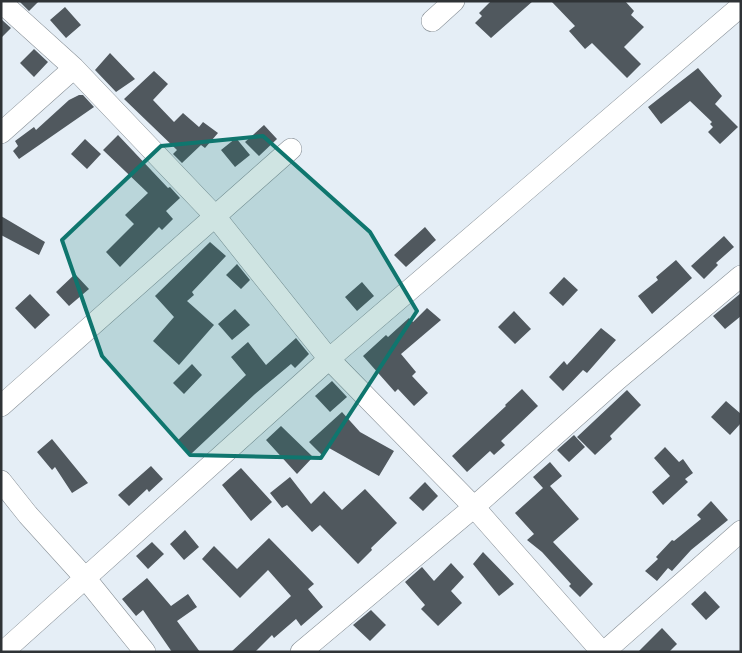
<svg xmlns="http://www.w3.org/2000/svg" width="742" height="653" font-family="'Source Sans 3',sans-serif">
  <rect width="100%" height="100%" fill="#e5eef6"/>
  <!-- building -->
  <path fill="#50585e" d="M19 1H39L29 11Z
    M491 1H533L491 38 475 23 482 16 479 13Z
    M551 1H625L634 11 631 15 644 27 624 47 641 64 627 78 592 43 585 49 569 31 575 26Z
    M65 7 81 25 66 38 50 20Z
    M1 19 11 28 1 38Z
    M34 49 48 62 34 77 20 63Z
    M110 53 135 79 116 92 95 70Z
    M698 68 722 96 715 104 738 127 720 144 708 132 713 127 710 124 712 122 690 101 661 124 648 107Z
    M154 71 168 84 153 100 174 122 183 113 199 127 203 122 218 133 205 148 201 145 182 163 173 154 177 150 124 99Z
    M79 95H83L94 107 19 159 13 151 18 146 15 141 34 127 36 130 69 100Z
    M264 125 277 139 259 156 245 142Z
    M118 135 168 188 170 187 180 198 166 211 173 219 162 230 159 227 120 267 106 252 134 224 125 215 148 193 103 150Z
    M236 138 250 155 235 167 221 150Z
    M85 139 101 154 87 169 71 154Z
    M1 216 45 242 39 255 1 235Z
    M425 227 436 240 406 267 394 255Z
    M724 236 734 247 716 263 718 265 704 279 691 266Z
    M210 242 226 256 192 292 194 295 187 301 214 325 179 365 153 341 174 317 155 296Z
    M676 260 692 278 652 314 638 296 658 280 656 277Z
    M237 264 250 280 241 289 226 275Z
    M75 274 89 289 69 306 56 292Z
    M564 277 578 290 563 306 549 293Z
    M362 282 374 296 357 311 345 297Z
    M741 293V316L725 329 713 316Z
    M30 294 50 315 35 329 15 308Z
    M427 308 441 320 401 354 416 372 412 376 428 393 414 406 398 389 395 392 363 356 386 335 388 337 409 318 413 322Z
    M235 309 250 325 232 340 218 324Z
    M514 311 531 329 515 344 498 327Z
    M601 328 616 340 587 373 583 370 563 391 549 377 564 361 567 365Z
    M296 338 309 354 295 368 291 364 255 394 191 454 178 440 246 375 231 357 248 342 266 365Z
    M192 364 202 375 184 394 173 383Z
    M332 381 347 397 330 412 315 396Z
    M522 389 538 406 501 441 505 445 494 455 490 451 467 472 452 456 506 406 505 405Z
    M627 390 641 405 610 436 612 439 595 455 577 437Z
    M726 401 741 414V423L730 435 711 417Z
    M342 412 360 432 394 451 379 476 329 448 322 455 309 442Z
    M281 426 313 457 297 474 266 440Z
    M574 435 585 447 569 462 557 450Z
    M52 439 88 483 72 493 55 467 52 470 37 452Z
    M665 447 679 462 683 459 693 473 685 479 688 482 663 505 652 492 670 476 654 458Z
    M550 462 562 476 550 486 579 519 553 542 593 584 580 597 569 586 571 584 542 552 527 540 534 534 515 513 543 488 533 477Z
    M151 466 163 479 149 492 147 489 129 506 118 495Z
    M241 468 272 502 251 521 222 485Z
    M290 477 311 504 324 491 342 510 365 489 397 523 371 548 372 550 358 564 320 525 312 532 287 505 282 508 270 493Z
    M425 482 438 496 423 511 409 498Z
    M711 501 728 520 691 550 672 571 668 568 657 581 645 571 658 559 656 557 672 540 674 541 701 519 697 515Z
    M185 530 199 547 184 560 170 544Z
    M269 538 314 584 308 589 323 607 301 626 296 619 274 638 272 635 255 652H231L291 596 268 570 240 598 202 559 214 546 237 569Z
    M152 542 164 554 148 569 136 556Z
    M483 552 514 584 499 596 473 564Z
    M451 563 464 577 451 591 462 603 438 626 421 609 425 605 405 582 422 567 434 581Z
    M147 578 171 606 188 594 197 607 177 621 200 652H172L143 610 136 616 122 599Z
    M705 591 720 607 706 620 691 604Z
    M371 610 386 625 370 641 353 625Z
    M662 628 677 644 669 652H638Z"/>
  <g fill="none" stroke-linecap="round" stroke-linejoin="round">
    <!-- minor casing -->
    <g stroke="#889097" stroke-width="22">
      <path id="minor" d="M1 2 74 68 214 215 329 359 3 652
        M432 21 454 1
        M1 133 74 68
        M1 406 291 149
        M1 481 28 515 86 579 145 652
        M301 652 474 507 618 379 741 276
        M602 652 474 507 329 359 741 6
        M604 652 741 531"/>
    </g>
    <!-- minor -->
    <use href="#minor" stroke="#fff" stroke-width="21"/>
  </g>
  <!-- marked area -->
  <path fill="#0f766e" fill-opacity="0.2" stroke="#0f766e" stroke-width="4" stroke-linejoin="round" d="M263 136 370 232 417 311 321 458 190 455 102 356 62 240 161 146Z"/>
  <!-- border -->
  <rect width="742" height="653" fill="none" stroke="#2f3336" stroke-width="5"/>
</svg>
